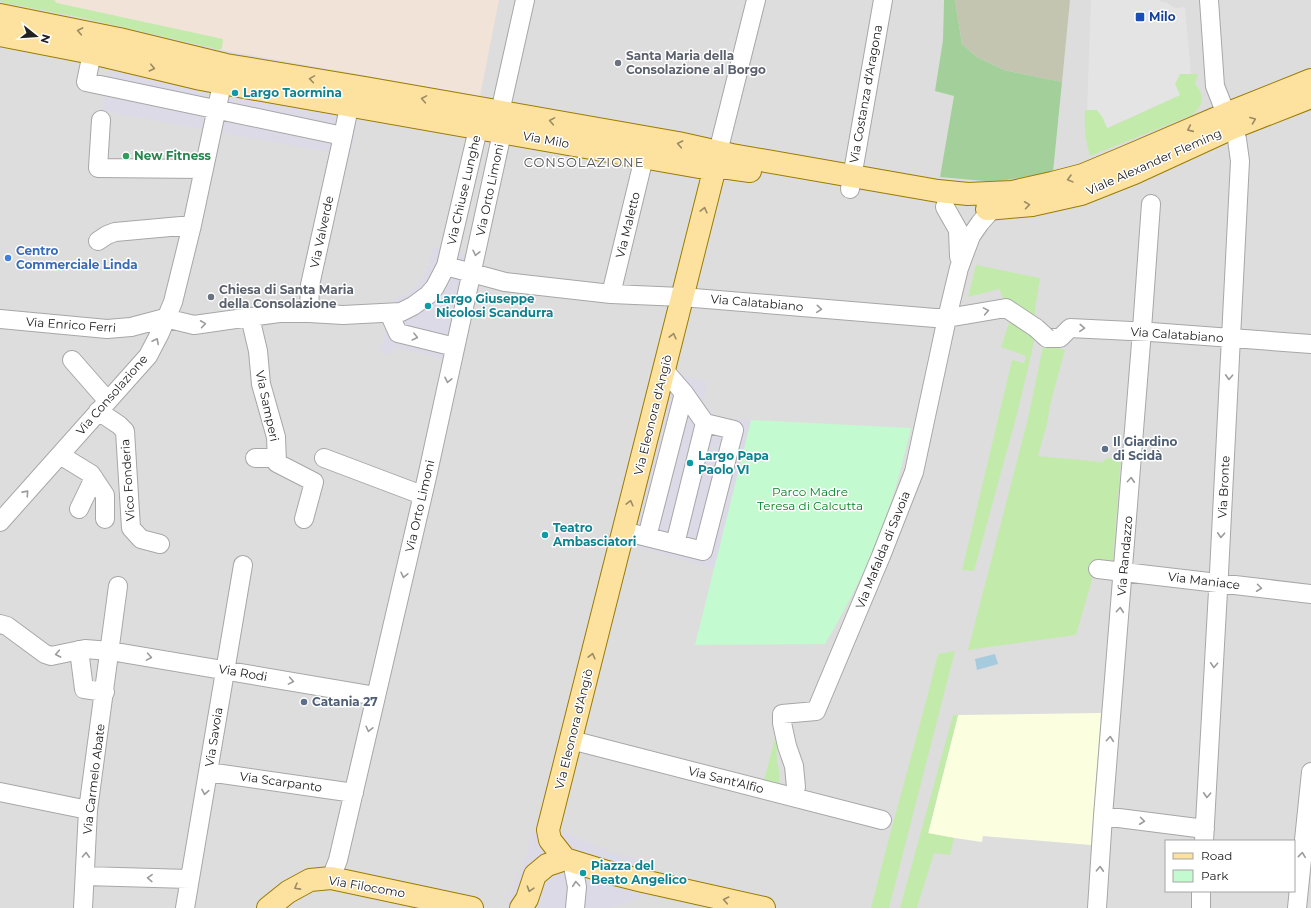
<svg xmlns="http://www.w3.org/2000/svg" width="1311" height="908" font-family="Montserrat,sans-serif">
  <rect width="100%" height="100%" fill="#f0eee6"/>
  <!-- residential -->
  <path fill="#dedddd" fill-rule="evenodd" d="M0 0H1311V908H0ZM1166 841H1294V891H1166Z"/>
  <!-- education -->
  <path fill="#fbffe0" d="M1101 713 1091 845 983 836 982 842 928 834 958 715Z"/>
  <!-- military -->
  <path fill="#f2e3d9" d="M54 0H499L480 96 220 50 222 48 56 3Z"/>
  <!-- construction -->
  <path fill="#c3c5b1" d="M955 0H1070L1062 82 1004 70 977 57 962 44Z"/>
  <!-- grass -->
  <path fill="#c2ebab" d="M0 0H54L57 3 223 39 222 48 220 50 83 18 0 2Z
    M1180 73 1198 74 1195 83C1205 96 1204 104 1192 115L1090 156C1085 140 1084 126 1085 110H1097L1103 118 1108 128 1180 95 1175 84Z
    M976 265 1040 278 1035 310 1034 341 1029 364 1016 418 974 571 962 570 1012 360 1024 363 1026 356 1001 347 1009 323 1017 321 1020 312 1003 298 999 289 968 297Z
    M1044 342 1049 346 1065 350 1051 401 1047 424 1038 456 1102 462 1107 458 1121 459 1113 561 1096 559 1092 580 1076 635 968 650 1028 418Z
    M955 651 889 908H871C892 823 917 739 938 654Z
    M953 715H958L928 833 954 838 950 855 934 853 917 908H900Z
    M778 727C778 738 776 749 777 760 778 768 781 776 779 783L764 780Z"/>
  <!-- forest -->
  <path fill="#a3d09a" d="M944 0H955L962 44 977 57 1004 70 1062 82 1053 172 995 182 940 177 954 96 935 91 943 40Z"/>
  <!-- park -->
  <path fill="#c3facf" d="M751 420 911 428C905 452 899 478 891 502 875 551 852 599 825 644L695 645Z"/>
  <!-- parking -->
  <path fill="#e4e4e4" d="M1091 0H1160L1161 2H1165L1175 8 1185 7 1191 74H1180L1175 84 1180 95 1107 128 1103 118 1097 110H1087Z"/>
  <!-- plaza -->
  <path fill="#dcdae6" d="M121 27 229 52 367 76 351 154 317 150 102 111Z
    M433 247 475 257 452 361 395 347 392 355 380 352 393 299 405 295 414 288 424 276 429 264Z
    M664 370 707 382 704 402 715 417 751 420 714 568 621 543Z
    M533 830H560L610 852 650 862 640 898 610 908H507L509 896 526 857Z"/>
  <!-- water -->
  <path fill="#a6cade" d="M995 654 998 664 977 670 975 659Z"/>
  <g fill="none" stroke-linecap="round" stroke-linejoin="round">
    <!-- minor casing -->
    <g stroke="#a7a7a7" stroke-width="20">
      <path id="minor" d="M92 53 86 82 343 136 352 93
        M500 112 525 0
        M101 120 98 168 204 169
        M718 152 756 0
        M850 189 883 0
        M945 207 958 230 959 257
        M98 241 107 235 115 232 192 225
        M446 266 505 282 611 294 682 297 935 318H947L1006 308 1036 328
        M611 294 647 145
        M309 313 310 285 343 136
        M389 313 398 333 455 347
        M250 317 258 351 261 384 276 437 277 463 314 482 304 519
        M0 319 107 329 131 327 165 318 194 325 279 313H309L343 315 401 312 413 306 428 295 435 287 446 266 478 129
        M1047 338H1060L1070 328 1151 332 1311 344
        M72 360 107 400
        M98 411 119 425 125 431 131 528 141 539 160 544
        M60 455 91 474 105 495V519
        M255 458H276
        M324 458 422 495
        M79 509 94 478
        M0 522 148 356 160 333 173 302 192 225 225 70
        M623 531 703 551 734 430 705 423 684 393 664 370
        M647 537 684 393
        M675 544 705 423
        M1098 569 1311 594
        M0 624 7 626 45 654 51 656 85 649 110 651 376 696
        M79 650 84 689 105 692
        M571 740 882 820
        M208 772 354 793
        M0 792 88 810
        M793 797 796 787 794 766 787 746 782 723V714L816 711 881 556 914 472 947 318 959 268 971 236 980 223 993 208
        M1103 816 1205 829
        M1204 841 1219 573 1240 161 1237 139 1226 114 1215 86 1209 0
        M572 861 577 887 575 908
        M85 876 189 879
        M331 878 338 860 427 477 502 133
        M83 908 88 810 118 586
        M185 908 243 565
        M1097 908 1103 816 1141 343 1151 204
        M1201 908V891
        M1297 908 1311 772"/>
    </g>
    <!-- major casing -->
    <g stroke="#9b7c00" stroke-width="24">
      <path id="major" d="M0 15 119 39 226 65 365 88 678 143 732 155 938 191 968 194 1012 192 1052 183 1083 175 1126 157 1226 114 1311 80
        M0 35 92 53 201 79 222 83 699 167 729 168 750 171
        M718 155 548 830 550 840 565 859 607 872 643 881 764 908
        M987 209 1032 205 1081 194 1134 173 1232 128 1311 97
        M268 908 288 892 310 880 331 878 472 908
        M521 908 527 899 535 875 547 865 565 859"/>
    </g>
    <!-- minor -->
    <use href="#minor" stroke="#fff" stroke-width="18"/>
    <!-- major -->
    <use href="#major" stroke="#fde19e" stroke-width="22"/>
    <!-- minor-bridge casing -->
    <g stroke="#a7a7a7" stroke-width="20" stroke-linecap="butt">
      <path id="minor-bridge" d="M1036 328 1047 338"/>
    </g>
    <!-- minor-bridge -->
    <use href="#minor-bridge" stroke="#fff" stroke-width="18"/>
  </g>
  <!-- one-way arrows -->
  <defs><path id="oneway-chevron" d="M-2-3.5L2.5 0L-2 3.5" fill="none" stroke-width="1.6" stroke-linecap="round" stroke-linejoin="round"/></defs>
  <g stroke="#9a8a65">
    <use href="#oneway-chevron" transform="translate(80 31) rotate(-169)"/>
    <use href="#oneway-chevron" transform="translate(152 68) rotate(13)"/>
    <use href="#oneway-chevron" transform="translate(312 79) rotate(-171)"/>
    <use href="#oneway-chevron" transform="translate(424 99) rotate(-170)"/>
    <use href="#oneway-chevron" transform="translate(1253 120) rotate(-21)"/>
    <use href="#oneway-chevron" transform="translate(552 121) rotate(-170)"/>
    <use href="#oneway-chevron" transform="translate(1190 129) rotate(156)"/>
    <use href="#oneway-chevron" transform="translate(680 144) rotate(-169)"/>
    <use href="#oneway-chevron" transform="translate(1070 179) rotate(165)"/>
    <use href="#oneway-chevron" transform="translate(1027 205) rotate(-8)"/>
    <use href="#oneway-chevron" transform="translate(704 210) rotate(-76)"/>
    <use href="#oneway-chevron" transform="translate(673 336) rotate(-76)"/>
    <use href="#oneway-chevron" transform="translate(630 503) rotate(-76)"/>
    <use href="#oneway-chevron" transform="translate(592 656) rotate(-76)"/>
    <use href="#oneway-chevron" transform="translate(297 887) rotate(151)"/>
    <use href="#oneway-chevron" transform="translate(530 889) rotate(108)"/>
    <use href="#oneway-chevron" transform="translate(726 900) rotate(-168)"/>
  </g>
  <g stroke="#9b9b9b">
    <use href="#oneway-chevron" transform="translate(476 253) rotate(103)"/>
    <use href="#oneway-chevron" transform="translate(819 309) rotate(5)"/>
    <use href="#oneway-chevron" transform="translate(986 311) rotate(-10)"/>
    <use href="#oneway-chevron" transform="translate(203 324) rotate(-8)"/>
    <use href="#oneway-chevron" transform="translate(1082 328) rotate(3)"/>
    <use href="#oneway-chevron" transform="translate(415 337) rotate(14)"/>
    <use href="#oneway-chevron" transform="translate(156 341) rotate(-63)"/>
    <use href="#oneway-chevron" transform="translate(1229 377) rotate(93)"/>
    <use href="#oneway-chevron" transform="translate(448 380) rotate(102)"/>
    <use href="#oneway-chevron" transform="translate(1131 480) rotate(-86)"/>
    <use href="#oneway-chevron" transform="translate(26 493) rotate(-48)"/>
    <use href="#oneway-chevron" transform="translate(1221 535) rotate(93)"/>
    <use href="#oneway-chevron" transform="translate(404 575) rotate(103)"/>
    <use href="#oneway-chevron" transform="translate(1259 588) rotate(7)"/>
    <use href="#oneway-chevron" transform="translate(1120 610) rotate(-85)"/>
    <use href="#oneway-chevron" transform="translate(58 654) rotate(169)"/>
    <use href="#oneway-chevron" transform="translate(149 657) rotate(10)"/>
    <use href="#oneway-chevron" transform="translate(1214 665) rotate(93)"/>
    <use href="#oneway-chevron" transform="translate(291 681) rotate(10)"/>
    <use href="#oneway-chevron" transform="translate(369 729) rotate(103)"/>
    <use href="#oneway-chevron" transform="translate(1110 739) rotate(-85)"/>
    <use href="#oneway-chevron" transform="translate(205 792) rotate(100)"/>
    <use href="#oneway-chevron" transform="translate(1207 795) rotate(93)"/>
    <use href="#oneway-chevron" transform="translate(1142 821) rotate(7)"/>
    <use href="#oneway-chevron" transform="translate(86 855) rotate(-87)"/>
    <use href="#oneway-chevron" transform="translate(1302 855) rotate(-84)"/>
    <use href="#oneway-chevron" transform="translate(1100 869) rotate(-87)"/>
    <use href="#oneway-chevron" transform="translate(150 878) rotate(-178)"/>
    <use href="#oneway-chevron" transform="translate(576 884) rotate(-95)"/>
  </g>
  <!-- markers -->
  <rect fill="#1a4fb4" stroke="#fff" stroke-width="1.5" x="1135" y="12" width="10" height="10" rx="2"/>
  <g fill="#6b7280" stroke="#fff" stroke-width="1.5">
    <circle cx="618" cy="63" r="4"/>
    <circle cx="211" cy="297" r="4"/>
  </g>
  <g fill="#0f9aa8" stroke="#fff" stroke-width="1.5">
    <circle cx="235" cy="93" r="4"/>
    <circle cx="428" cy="306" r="4"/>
    <circle cx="690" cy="463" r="4"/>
    <circle cx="545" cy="535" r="4"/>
    <circle cx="583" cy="873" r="4"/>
  </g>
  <circle fill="#2e9e5b" stroke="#fff" stroke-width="1.5" cx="126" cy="156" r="4"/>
  <circle fill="#3f7fe0" stroke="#fff" stroke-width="1.5" cx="8" cy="258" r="4"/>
  <g fill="#5c6f8a" stroke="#fff" stroke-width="1.5">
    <circle cx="1105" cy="449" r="4"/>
    <circle cx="304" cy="702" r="4"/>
  </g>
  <g text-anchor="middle" stroke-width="3" stroke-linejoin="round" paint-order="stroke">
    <!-- transit labels -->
    <g font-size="12" font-weight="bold" fill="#164399" stroke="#fff" text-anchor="start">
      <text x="1149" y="21">Milo</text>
    </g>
    <!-- worship labels -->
    <g font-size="12" font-weight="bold" fill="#5b616d" stroke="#fff" text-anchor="start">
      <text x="626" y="60">Santa Maria della<tspan x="626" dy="14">Consolazione al Borgo</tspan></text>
      <text x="219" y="294">Chiesa di Santa Maria<tspan x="219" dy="14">della Consolazione</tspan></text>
    </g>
    <!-- culture labels -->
    <g font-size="12" font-weight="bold" fill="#0d838f" stroke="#fff" text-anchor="start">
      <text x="243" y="97">Largo Taormina</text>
      <text x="436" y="303">Largo Giuseppe<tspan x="436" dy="14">Nicolosi Scandurra</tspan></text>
      <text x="698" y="460">Largo Papa<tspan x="698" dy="14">Paolo VI</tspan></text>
      <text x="553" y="532">Teatro<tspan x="553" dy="14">Ambasciatori</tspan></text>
      <text x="591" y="870">Piazza del<tspan x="591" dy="14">Beato Angelico</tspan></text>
    </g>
    <!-- street labels -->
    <g font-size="12" fill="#202020" stroke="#fff">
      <text transform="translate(866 94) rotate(-80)" y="4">Via Costanza d'Aragona</text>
      <text transform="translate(546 140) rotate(10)" y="4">Via Milo</text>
      <text transform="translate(1154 162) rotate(-24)" y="4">Viale Alexander Fleming</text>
      <text transform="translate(464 190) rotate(-77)" y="4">Via Chiuse Lunghe</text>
      <text transform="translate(490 190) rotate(-78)" y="4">Via Orto Limoni</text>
      <text transform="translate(628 225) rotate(-76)" y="4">Via Maletto</text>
      <text transform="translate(322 232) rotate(-78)" y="4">Via Valverde</text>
      <text transform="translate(757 303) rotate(5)" y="4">Via Calatabiano</text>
      <text transform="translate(71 325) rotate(4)" y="4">Via Enrico Ferri</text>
      <text transform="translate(1177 335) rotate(4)" y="4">Via Calatabiano</text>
      <text transform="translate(112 395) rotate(-49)" y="4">Via Consolazione</text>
      <text transform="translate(267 406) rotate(78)" y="4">Via Samperi</text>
      <text transform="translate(653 415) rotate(-76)" y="4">Via Eleonora d'Angiò</text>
      <text transform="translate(128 480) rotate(-94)" y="4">Vico Fonderia</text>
      <text transform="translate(1224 487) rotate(-87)" y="4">Via Bronte</text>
      <text transform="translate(420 506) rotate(-77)" y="4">Via Orto Limoni</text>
      <text transform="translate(883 550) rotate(-68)" y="4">Via Mafalda di Savoia</text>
      <text transform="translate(1125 556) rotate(-85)" y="4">Via Randazzo</text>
      <text transform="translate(1204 581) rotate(7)" y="4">Via Maniace</text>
      <text transform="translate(243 673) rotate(10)" y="4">Via Rodi</text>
      <text transform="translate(574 729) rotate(-76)" y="4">Via Eleonora d'Angiò</text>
      <text transform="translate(214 737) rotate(-81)" y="4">Via Savoia</text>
      <text transform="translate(94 779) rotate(-83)" y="4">Via Carmelo Abate</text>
      <text transform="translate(726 780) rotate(14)" y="4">Via Sant'Alfio</text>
      <text transform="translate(281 782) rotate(8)" y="4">Via Scarpanto</text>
      <text transform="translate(367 887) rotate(10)" y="4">Via Filocomo</text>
    </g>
    <!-- leisure labels -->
    <g font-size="12" font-weight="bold" fill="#27864d" stroke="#fff" text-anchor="start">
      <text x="134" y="160">New Fitness</text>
    </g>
    <!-- shop labels -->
    <g font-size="12" font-weight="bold" fill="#366cbe" stroke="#fff" text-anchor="start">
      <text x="16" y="255">Centro<tspan x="16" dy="14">Commerciale Linda</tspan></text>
    </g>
    <!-- service labels -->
    <g font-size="12" font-weight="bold" fill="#4e5e75" stroke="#fff" text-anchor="start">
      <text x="1113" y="446">Il Giardino<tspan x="1113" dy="14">di Scidà</tspan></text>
      <text x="312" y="706">Catania 27</text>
    </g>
    <!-- park labels -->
    <g font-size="12" fill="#0a8124" stroke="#fff">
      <text x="810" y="496">Parco Madre<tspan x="810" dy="14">Teresa di Calcutta</tspan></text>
    </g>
    <!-- neighbourhood labels -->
    <g font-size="13" letter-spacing="1" fill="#535353" stroke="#fff">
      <text x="584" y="167">CONSOLAZIONE</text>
    </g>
  </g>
  <!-- legend -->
  <rect x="1165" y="840" width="130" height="52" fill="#ffffff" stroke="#a6a6a6"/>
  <rect x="1173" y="853" width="20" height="6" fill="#fde19e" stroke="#a6a6a6"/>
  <text x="1201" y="860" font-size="12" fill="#202020">Road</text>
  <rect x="1173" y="870" width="20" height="12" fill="#c3facf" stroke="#a6a6a6"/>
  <text x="1201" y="880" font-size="12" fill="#202020">Park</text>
  <!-- north arrow -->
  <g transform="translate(36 36) rotate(107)" stroke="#ffffff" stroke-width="3" paint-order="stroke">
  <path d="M0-3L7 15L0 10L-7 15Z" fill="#202020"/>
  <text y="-6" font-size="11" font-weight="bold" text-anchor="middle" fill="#202020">N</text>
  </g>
</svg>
